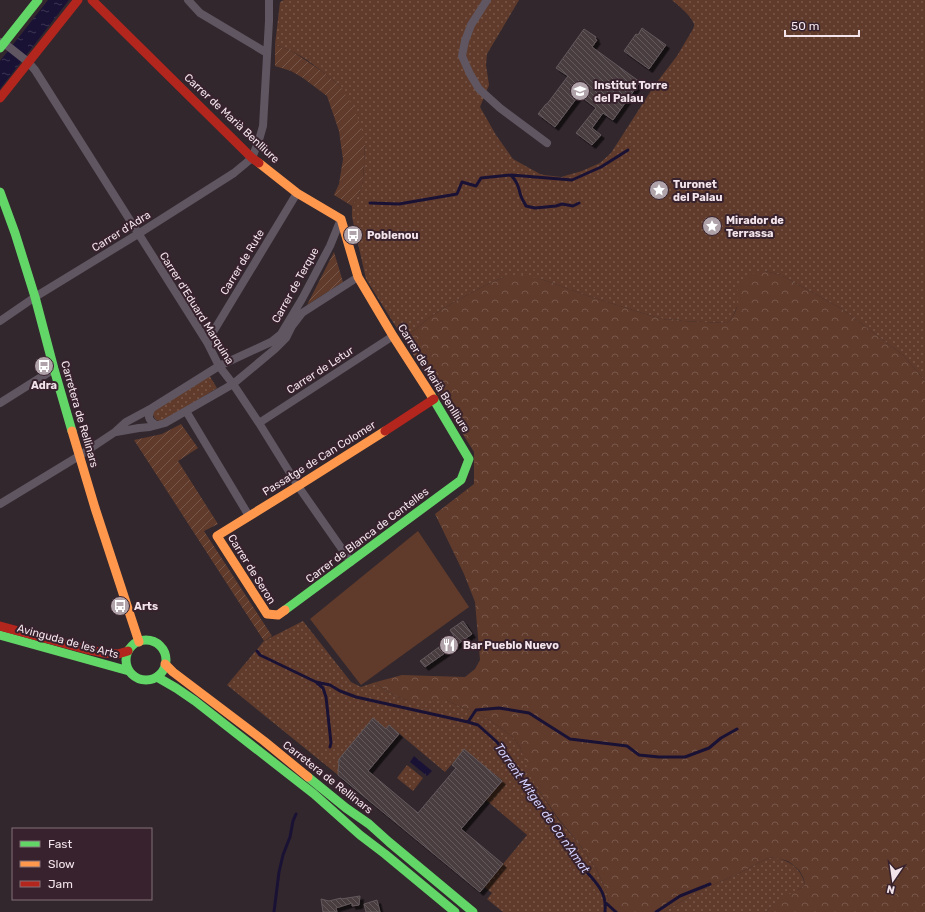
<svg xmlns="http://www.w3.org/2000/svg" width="925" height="912" font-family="Rubik,sans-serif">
  <defs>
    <pattern id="grass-dots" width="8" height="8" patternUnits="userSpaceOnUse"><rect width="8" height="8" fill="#603b2b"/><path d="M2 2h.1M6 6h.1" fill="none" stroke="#77574a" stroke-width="1.8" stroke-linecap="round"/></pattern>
    <pattern id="forest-crowns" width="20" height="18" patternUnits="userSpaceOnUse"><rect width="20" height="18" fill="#603b2b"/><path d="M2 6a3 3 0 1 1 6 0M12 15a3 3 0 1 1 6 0" fill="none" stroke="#77574a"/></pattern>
    <pattern id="garden-furrows" width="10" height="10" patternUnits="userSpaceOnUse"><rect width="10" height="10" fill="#603b2b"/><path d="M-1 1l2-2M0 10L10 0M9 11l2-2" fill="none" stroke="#77574a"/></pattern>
    <pattern id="water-ripples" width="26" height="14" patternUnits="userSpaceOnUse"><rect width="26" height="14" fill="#1a1235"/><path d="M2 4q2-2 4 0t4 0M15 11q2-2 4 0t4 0" fill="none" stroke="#3c3452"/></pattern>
    <pattern id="building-back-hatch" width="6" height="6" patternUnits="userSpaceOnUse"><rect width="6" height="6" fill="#483e41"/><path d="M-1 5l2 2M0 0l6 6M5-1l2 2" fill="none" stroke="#635a5d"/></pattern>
    <filter id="shadow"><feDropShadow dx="3.5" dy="3.5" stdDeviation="0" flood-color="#0009"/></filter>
  </defs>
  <rect width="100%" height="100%" fill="#32272d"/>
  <!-- grass -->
  <path fill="url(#grass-dots)" d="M284 0H519L487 54 486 65 489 85 480 107 496 135 513 159 540 174 544 175 561 177 582 171 600 163 611 153 654 86 677 56 693 29C694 26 695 25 693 22 690 15 679 6 672 0H925V381L903 355 842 309 781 275 765 271H757C750 282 743 293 738 304 734 313 735 315 727 323L682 321 675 319 667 320 652 316 588 296 541 279 504 277 490 283 452 303 430 317 416 329 403 338 366 279 352 217V206L359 194 363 181 365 143 340 86 323 72 307 60 292 51 275 45 280 2Z
    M209 375 217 388 165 420 160 421 156 420 153 415 154 411Z
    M303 621 351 682 361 687 376 682 379 686 395 696 407 700H447L452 703 479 714 491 721 513 737 520 747 530 773 539 791 558 819 580 845 597 870 606 891 612 912H503L487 899 492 893 484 887 527 835 486 800 502 780 464 750 445 772 389 725 386 729 373 718 339 759 338 775 227 685 264 641Z
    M407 765 423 778 413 791 397 778Z
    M773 857C790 861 800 867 805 884 794 896 778 898 766 912H664L696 892 736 875 766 859Z"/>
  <!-- forest -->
  <path fill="url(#forest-crowns)" d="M757 271H765L781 275 842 309 903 355 925 381V912H766C772 905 779 900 786 896 794 891 799 891 805 884L803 877 799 870 793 865 788 861 773 857 766 859 736 875 696 892 664 912H612L606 891 597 870 580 845 558 818 539 791 529 773 520 747 513 737 491 721 479 714 452 703 447 700H407L395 696 379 686 376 682 402 675 465 677 475 669 480 660 475 602 464 574 435 514 474 484V452L403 338 416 329 430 317 452 303 490 283 504 277 518 274 541 279 588 296 652 316 667 320 675 319 682 321 727 323C741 310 736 302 738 285Z"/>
  <!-- garden -->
  <path fill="url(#garden-furrows)" d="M275 45 292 51 323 72 340 86 351 103 360 123 365 143 363 181 359 194 352 206 334 195 339 184 343 159 339 131 327 96 303 78 291 71 275 66Z
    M334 252 343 282 307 305Z
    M181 424 198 448 178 461 218 524 204 531 272 636 264 641 134 440 162 434Z"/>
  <!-- pitch -->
  <path fill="#603b2b" d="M418 531 469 607 361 685 310 619Z"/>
  <!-- water -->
  <path fill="url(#water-ripples)" d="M48 0H69L0 89V61Z
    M414 756 432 771 427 776 410 762Z"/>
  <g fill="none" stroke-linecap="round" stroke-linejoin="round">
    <!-- stream -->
    <path stroke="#1a1235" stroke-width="3" d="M511 175C517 182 518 185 520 193 521 198 524 202 526 206L535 208 556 206 562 204 573 206 579 203
      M370 203 399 204 457 194 462 182 476 186 481 178 511 175 572 180 601 167 628 150
      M257 651 260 655 316 682 330 685 340 691 356 697 468 722 478 725 497 742 585 870C597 884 607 892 605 912
      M317 683 323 688 326 697 331 743 330 747
      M468 722 476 710 499 708 529 713 570 739 627 746 639 755 659 757H685L709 748 721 738 737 729
      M606 903 616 912
      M274 912 279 872 283 855 290 837 293 821 296 814
      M656 912 680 896 710 884"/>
  </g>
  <!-- building -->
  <path fill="url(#building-back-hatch)" stroke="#64595c" filter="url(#shadow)" d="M642 28 666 45 649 69 624 51 636 34 638 35Z
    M584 29 596 37 595 39 597 40 592 47 640 82 613 120 603 113 592 128 601 135 592 145 576 133 596 108 579 95 555 127 538 114 546 104H547L568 76 556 68Z
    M463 621 472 634 425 667 420 661 454 636 450 630Z
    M373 718 386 729 389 725 399 734 368 771 418 813 456 768 452 765 464 749 502 781 461 829 503 864 480 892 338 775 339 759Z
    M360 896 359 905 352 906V903L336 908 337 912H323L321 899 329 901 341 898V899Z
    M377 900 380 912H366L364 904Z"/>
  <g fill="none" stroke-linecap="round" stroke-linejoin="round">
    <!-- street -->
    <path stroke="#5f5661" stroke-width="8" d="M188 0 200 13 267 53
      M487 0 471 25 465 41 462 56 470 74 479 89 500 108 547 143
      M0 42 4 43 28 62 35 70 207 342 219 366 233 384 259 423 298 486 351 562
      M0 321 35 297 138 234 234 173 252 158 259 140 263 126 269 21V0
      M207 342 297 193
      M0 403 54 369
      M152 408C147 416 148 420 156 425
      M186 411 249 516
      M259 423 393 336
      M116 432 139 428 150 427 165 423 233 384 275 349 286 338 292 326 302 313 358 277
      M0 504 79 456 115 432 126 422 152 408 219 366 271 342 281 334 302 299 330 246 341 219"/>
    <!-- fast -->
    <path stroke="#63d668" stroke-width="9" d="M0 48 38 0
      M0 192 15 233 35 297 54 369 72 431
      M285 610 461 480 469 459 431 395
      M0 635 129 671
      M126 660a20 20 0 1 1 40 0a20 20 0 1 1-40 0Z
      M157 677 176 688 195 701 314 794 360 835 385 854 455 912
      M308 777 346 808 369 824 389 842 473 912"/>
    <!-- slow -->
    <path stroke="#ff974d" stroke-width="9" d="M259 163 297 193 341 219 358 277 393 336 431 395
      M72 431 95 508 139 642
      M285 610 278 615 267 614 217 536 298 486 385 431
      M165 664 173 672 264 741 308 777"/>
    <!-- jam -->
    <path stroke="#b3261e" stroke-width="9" d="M92 0 252 158 259 163
      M0 98 78 0
      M385 431 434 399
      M0 626 85 649 104 653 118 654 128 651"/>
  </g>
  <!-- icons -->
  <defs>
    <g id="school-disc" transform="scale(1)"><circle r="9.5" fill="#afa2a8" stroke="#37222d"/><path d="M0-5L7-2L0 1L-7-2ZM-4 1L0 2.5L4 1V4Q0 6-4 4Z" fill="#fff"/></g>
    <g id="sight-disc" transform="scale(1)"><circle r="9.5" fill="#afa2a8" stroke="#37222d"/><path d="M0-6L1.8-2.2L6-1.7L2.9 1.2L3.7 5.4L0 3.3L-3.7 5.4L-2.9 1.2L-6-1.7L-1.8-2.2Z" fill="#fff"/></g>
    <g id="bus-disc" transform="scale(1)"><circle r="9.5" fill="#afa2a8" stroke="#37222d"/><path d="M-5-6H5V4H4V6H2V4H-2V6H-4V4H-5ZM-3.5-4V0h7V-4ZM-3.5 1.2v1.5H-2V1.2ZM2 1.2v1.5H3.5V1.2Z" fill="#fff"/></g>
    <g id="restaurant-disc" transform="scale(1)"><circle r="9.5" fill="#afa2a8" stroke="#37222d"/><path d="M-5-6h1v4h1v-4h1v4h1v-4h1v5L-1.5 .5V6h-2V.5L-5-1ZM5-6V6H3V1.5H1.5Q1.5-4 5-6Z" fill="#fff"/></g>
  </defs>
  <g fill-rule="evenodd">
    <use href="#school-disc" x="580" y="91"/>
    <use href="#sight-disc" x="659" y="190"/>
    <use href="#sight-disc" x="712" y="226"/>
    <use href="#bus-disc" x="353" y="235"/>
    <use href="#bus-disc" x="44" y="366"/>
    <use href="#bus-disc" x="120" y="606"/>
    <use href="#restaurant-disc" x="449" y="645"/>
  </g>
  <g text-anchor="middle" stroke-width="4" stroke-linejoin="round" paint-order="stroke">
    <!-- poi labels -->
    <g font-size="11" font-weight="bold" fill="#f3e4eb" stroke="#37222d" text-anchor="start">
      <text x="594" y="89">Institut Torre<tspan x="594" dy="13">del Palau</tspan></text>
      <text x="673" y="188">Turonet<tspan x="673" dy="13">del Palau</tspan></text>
      <text x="726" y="224">Mirador de<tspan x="726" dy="13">Terrassa</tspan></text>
      <text x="367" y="239">Poblenou</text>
      <text x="44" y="389" text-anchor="middle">Adra</text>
      <text x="134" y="610">Arts</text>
      <text x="463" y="649">Bar Pueblo Nuevo</text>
    </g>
    <!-- street labels -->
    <g font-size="11" fill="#f3e4eb" stroke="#37222d">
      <text transform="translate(232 118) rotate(43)" y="4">Carrer de Marià Benlliure</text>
      <text transform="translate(121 231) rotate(-32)" y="4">Carrer d'Adra</text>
      <text transform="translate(242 262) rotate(-59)" y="4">Carrer de Rute</text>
      <text transform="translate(295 285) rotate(-61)" y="4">Carrer de Terque</text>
      <text transform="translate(197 308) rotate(58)" y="4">Carrer d'Eduard Marquina</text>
      <text transform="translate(320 370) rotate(-33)" y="4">Carrer de Letur</text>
      <text transform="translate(434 378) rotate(58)" y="4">Carrer de Marià Benlliure</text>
      <text transform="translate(80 414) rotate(74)" y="4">Carretera de Rellinars</text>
      <text transform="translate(319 458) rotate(-32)" y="4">Passatge de Can Colomer</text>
      <text transform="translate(367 535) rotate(-37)" y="4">Carrer de Blanca de Centelles</text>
      <text transform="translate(252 569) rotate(58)" y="4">Carrer de Seron</text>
      <text transform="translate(68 641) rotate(15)" y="4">Avinguda de les Arts</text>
      <text transform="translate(328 777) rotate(38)" y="4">Carretera de Rellinars</text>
    </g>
    <!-- water labels -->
    <g font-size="12" font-style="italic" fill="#d2d0fc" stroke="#37222d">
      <text transform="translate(542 808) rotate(55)" y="4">Torrent Mitger de Ca n'Amat</text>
    </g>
  </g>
  <!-- legend -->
  <rect x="12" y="828" width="140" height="72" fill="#37222d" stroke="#827079"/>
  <rect x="20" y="841" width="20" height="6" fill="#63d668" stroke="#827079"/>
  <text x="48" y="848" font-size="12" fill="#f3e4eb">Fast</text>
  <rect x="20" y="861" width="20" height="6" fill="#ff974d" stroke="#827079"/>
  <text x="48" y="868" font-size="12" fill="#f3e4eb">Slow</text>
  <rect x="20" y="881" width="20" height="6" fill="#b3261e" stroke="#827079"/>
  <text x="48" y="888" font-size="12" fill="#f3e4eb">Jam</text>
  <!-- north arrow -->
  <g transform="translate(893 880) rotate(193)" stroke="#37222d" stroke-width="3" paint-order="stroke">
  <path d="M0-3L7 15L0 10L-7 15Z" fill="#f3e4eb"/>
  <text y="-6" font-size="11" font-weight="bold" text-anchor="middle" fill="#f3e4eb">N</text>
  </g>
  <!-- scale -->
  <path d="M785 30v6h74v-6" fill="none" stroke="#f3e4eb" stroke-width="2"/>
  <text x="791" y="30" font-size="12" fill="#f3e4eb" stroke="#37222d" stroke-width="3" paint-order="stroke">50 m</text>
</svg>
